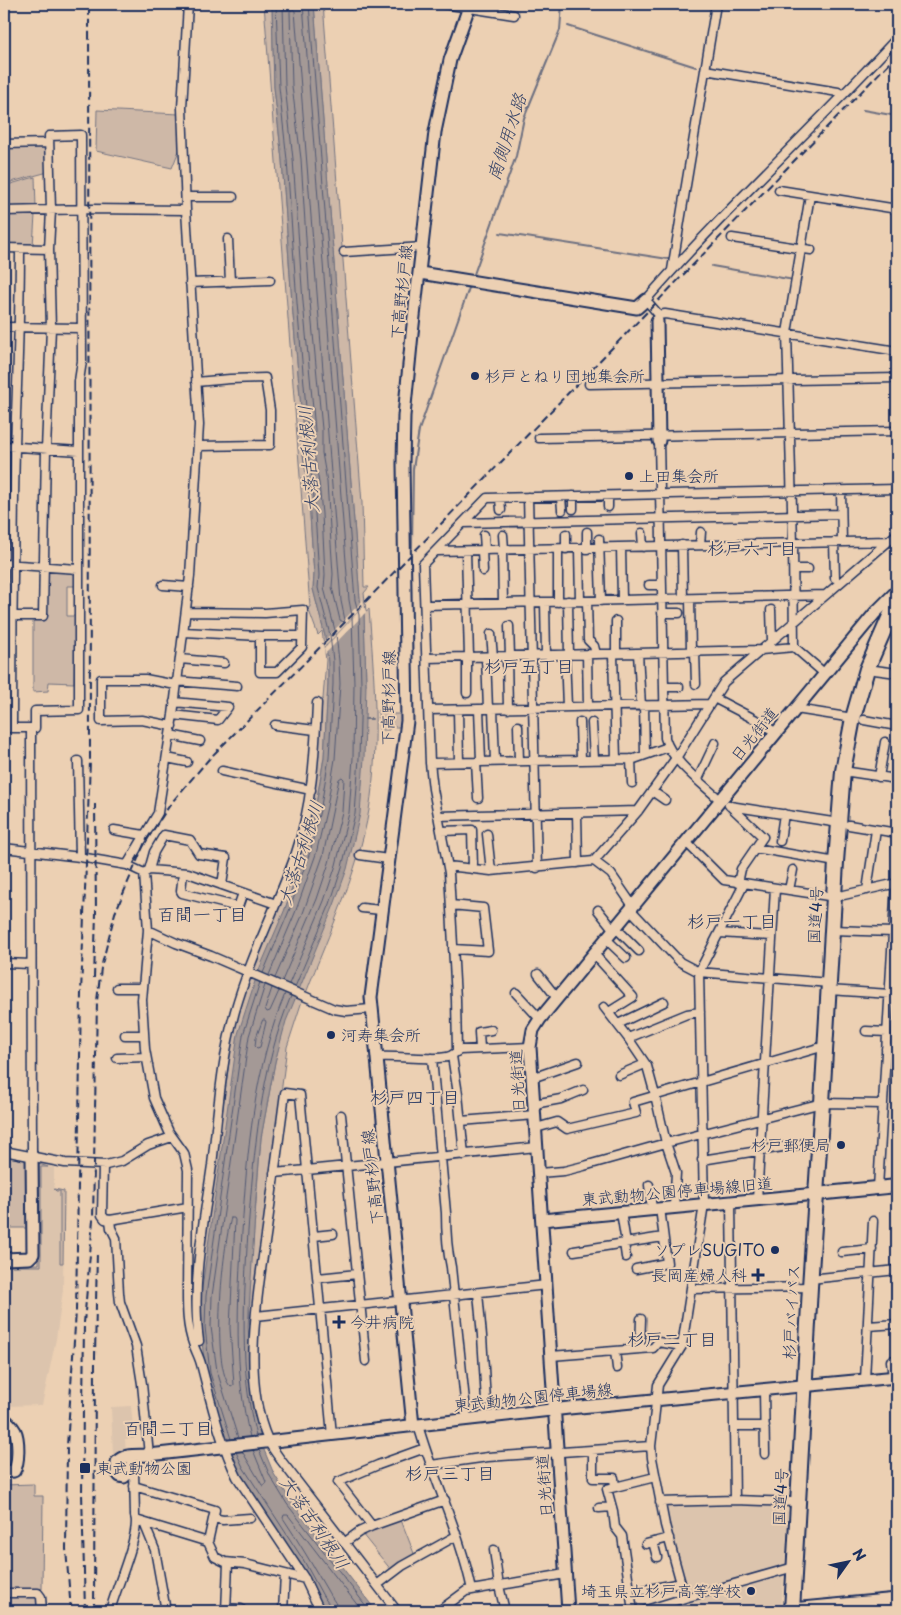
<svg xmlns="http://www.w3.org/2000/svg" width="901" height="1615" font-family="'Playpen Sans','Klee One',sans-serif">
  <rect width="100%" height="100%" fill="#ecd0b3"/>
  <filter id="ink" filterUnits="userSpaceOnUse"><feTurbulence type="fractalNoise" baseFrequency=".02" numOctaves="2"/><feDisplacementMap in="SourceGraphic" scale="10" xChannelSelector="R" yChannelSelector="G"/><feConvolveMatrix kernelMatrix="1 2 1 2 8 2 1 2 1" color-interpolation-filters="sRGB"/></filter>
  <g filter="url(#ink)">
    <!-- built -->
    <path fill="#dcc4ad" d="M39 1164 54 1167V1189L64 1191 63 1290 56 1339 42 1405 4 1406V1265L39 1264Z
      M131 1406 134 1439H125L126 1454 113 1455 111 1407Z
      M776 1505 777 1507H784L788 1512 785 1564 689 1594H686L664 1509 667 1506Z
      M784 1571 781 1611H653Z"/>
    <!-- green -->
    <path fill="#ceb8a7" stroke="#747482" d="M264 4H272L274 87 282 160 292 303 303 431V455L308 484 310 515 314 575 313 589 325 636 328 662V684L324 757 316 805 305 851 285 909 200 1327 198 1296 232 1039 238 1006 297 856 313 792 320 700 323 699 326 660 322 631 318 635 308 608 310 607Z
      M314 4H323L362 503 364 587H369L364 593 366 611 369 609C374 675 380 744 369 810 358 873 329 933 306 993L301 999 302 1001 287 1047 249 1339 250 1281 261 1138 275 1062 366 684 364 614 360 599Z
      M97 110 179 114 180 148 172 168 96 151Z
      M45 145 47 147 48 172 4 184V146Z
      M35 177 36 208 4 209V186Z
      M4 215H35L33 246H4Z
      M49 571 73 572 75 576V586H67V616H75L74 683 49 682 48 691 33 692V618L46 617 47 573Z
      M378 710H389V714H403L402 727H390L389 730H379Z
      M4 1155 26 1159 28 1228H5Z
      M39 1164 48 1167H41V1266H7V1265L39 1264Z
      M54 1189 64 1191 63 1263H60V1191H56Z
      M34 1484V1496H43L42 1589H4V1485Z
      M401 1520 415 1556 392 1571 362 1534Z
      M4 1597H35L38 1599 39 1611H4Z"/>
    <!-- water -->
    <path fill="#a49996" stroke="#6d6f80" d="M272 4H314L360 599 364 614 366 684 364 758 360 814 347 869 334 905 286 1021 275 1062 261 1138 256 1198 248 1327 256 1417 264 1450 274 1474 291 1501 376 1611H328L318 1599 299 1563 238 1470 231 1453 206 1374 200 1327 201 1295 238 1034 258 972 285 909 305 851 316 805 324 758 328 684V662L325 636 313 589 314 575 310 515 308 484 303 455V431L292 303 282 160 274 87Z"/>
    <!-- pier -->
    <path fill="#ecd0b3" d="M363 600 364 605 324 647 323 642Z
      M364 606 366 612 325 654 324 649Z"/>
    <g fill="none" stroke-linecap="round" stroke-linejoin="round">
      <!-- shore -->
      <path stroke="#525974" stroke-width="1" d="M293 9 295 11 341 601 345 620 343 622 340 620 332 587 333 574 329 513 327 482 322 453V429L310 302 301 159 292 86 290 12Z
        M263 973 289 911 310 852 321 806 329 758 333 684V661L330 635 318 588 319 575 315 514 313 484 308 455V431L297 303 287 160 279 87 276 4
        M269 975 295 913 316 854 327 807 335 759 340 684 339 661 336 634 324 588 325 575 322 514 319 483 314 454 315 430 303 302 293 159 285 86 283 4
        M275 978 302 916 323 856 339 779 342 777 344 779 342 812 329 863 317 899 282 981
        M289 984 324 901 336 865 349 813 353 758 354 684 352 616 349 600 303 4
        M295 987 330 904 342 867 355 814 359 758 361 684 359 615 355 600 309 4
        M272 988 265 1009 267 1012 270 1011 279 991
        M263 1020H265L266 1022 260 1047 257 1048 255 1046 256 1038Z
        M231 1218H234L235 1220 230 1328 234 1385 231 1387C210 1368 223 1246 231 1218Z
        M256 1436C239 1369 244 1299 248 1231 254 1152 260 1070 291 996
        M250 1437C233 1370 238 1300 242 1232 247 1152 254 1068 285 994
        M238 1438 217 1371 211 1327 212 1296 249 1036 265 985
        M231 1439 210 1373 205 1327 206 1296 243 1035 260 982
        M259 1450 270 1476 287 1504 370 1611
        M242 1451 262 1485 264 1486 266 1482 253 1450
        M236 1452 243 1467 304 1561 323 1596 331 1607V1611
        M338 1611C337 1602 331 1598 327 1590 313 1566 299 1542 283 1518L284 1515H288L362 1611"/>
      <!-- stream -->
      <path stroke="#6d6f80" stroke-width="2" d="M568 26 696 67
        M863 110 897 116
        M500 233 668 259
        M712 266 794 280
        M473 277 516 156 524 118 560 30 562 4
        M412 548 413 469 419 430 469 288
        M365 719H372"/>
      <!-- street casing -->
      <g stroke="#1b2f5e" stroke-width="11">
        <path id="street" d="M444 4 514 15
          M897 38C815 127 725 209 646 300L659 315 665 314 897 351
          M705 70 838 92 843 95
          M4 144 49 143
          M779 190 897 209
          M186 197H233
          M186 210 182 108 188 4
          M4 211 90 209 186 210 199 425 190 576 173 715 158 813 127 865 144 873 148 930 142 1000 145 1049 154 1098 169 1132 184 1153 188 1170 187 1293C187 1309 187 1327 193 1343 195 1350 199 1356 201 1364 211 1402 220 1442 237 1477L305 1579 320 1611
          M732 238 811 250
          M228 239 230 282
          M4 248 49 249
          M344 252 423 247
          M672 270 716 4
          M190 283 270 280
          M4 327 81 328
          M196 382 230 379 265 378 270 410V445L198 446
          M589 384 897 378
          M539 438 897 431
          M659 441 665 738C672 762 702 783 721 801
          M4 446 79 451
          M841 490 842 542
          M573 496V509
          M528 497 537 868
          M561 497 562 510
          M500 498 501 510
          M608 507V496
          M463 523 841 514
          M587 532V549
          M642 533 643 547
          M566 534V549
          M484 535 485 550
          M503 535 504 549
          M599 539 601 601
          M834 542 835 578
          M682 545 683 599
          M700 545 701 532
          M621 547 622 600
          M502 549 503 603
          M558 549V602
          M579 549 580 601
          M482 550 483 571
          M437 551 889 541
          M466 551 469 657
          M4 564 78 569
          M794 569H808
          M163 585 189 587
          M649 585H662
          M690 599 691 651
          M568 601 569 655
          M587 601 588 640 594 646 596 654
          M545 602 546 655
          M425 605 825 595
          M771 610 772 641
          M187 612 265 613 303 610 302 647 277 672H260V636
          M662 613H679
          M616 621V653
          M509 626 510 656
          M184 632 260 636H301
          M491 634 493 657
          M794 647 793 543 787 333 810 195
          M695 651 696 684
          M638 653 641 706
          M587 654 588 707
          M613 654 616 759
          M565 655 567 707
          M507 656 508 709
          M467 657V693
          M486 657 488 709
          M427 658 761 650 794 647 825 674
          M180 659 224 663
          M867 669 897 673
          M176 681 237 686
          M664 687H679
          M714 698 762 723 776 733
          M644 705 645 755
          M479 709 481 761
          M493 709 495 761
          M796 709 853 718
          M429 710 710 704
          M458 710 459 762
          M173 715 218 720 228 707 174 702
          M864 720 897 726
          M580 722 581 760
          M592 723 594 759
          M275 725 315 730
          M172 726 142 720 101 721V679H145L176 685
          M518 726 519 761
          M4 728H35V711L79 710V381L82 361 81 135 49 136 51 210 49 249 51 328 46 449 43 616H12
          M12 728C12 634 13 540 15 447 17 380 20 315 20 249
          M31 728 32 1156
          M170 735 200 741
          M167 758 187 762
          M631 759 632 783
          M78 761 80 857
          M476 762 478 798
          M430 763 423 564 487 498 897 489
          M222 771 311 790
          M843 771 897 779
          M879 777 885 742
          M698 779 715 743
          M652 791 665 800
          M729 805 763 837 741 869 738 883
          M730 806 839 823
          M577 813 578 863
          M438 816 638 811
          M849 825 897 833
          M114 830 144 835
          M441 831 472 830 473 868
          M487 834 491 871
          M780 841 784 814
          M686 842 724 880 835 897 897 883
          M4 848 80 857 127 865
          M755 848 836 862
          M360 855 388 859
          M448 866 491 871 594 861
          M149 870 188 873 276 904
          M144 873 149 870 154 852 164 835 190 840 199 854 226 858 222 885
          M183 873 181 891 182 893 238 907 243 893
          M789 890 793 870
          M867 890 876 830
          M451 905 483 908 488 951 453 949
          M633 906 611 874 594 861 638 811 676 758 724 682 897 534
          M362 908 381 910
          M630 909 680 962 699 972 744 884
          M598 910 614 930
          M616 928 639 951
          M148 930 176 943 211 956 334 1009 346 1011 371 1009
          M832 930 893 932
          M719 933 772 936
          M606 939 626 958
          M594 954 633 997 609 1012
          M4 963 31 964
          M538 974 557 998
          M117 988H143
          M829 990 890 994 897 993
          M516 993 540 1019
          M604 1007 628 1038 647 1066 655 1095 666 1143 676 1173 674 1207
          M618 1024 664 1002
          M866 1031 887 1032
          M125 1035H144
          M628 1038 687 1014 700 1012
          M480 1049 479 1032 491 1030
          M886 1049 897 1047
          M457 1051 456 999 449 873 433 789 430 763 634 759 668 747
          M452 1056 458 1094 464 1155
          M376 1057C400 1055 424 1061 447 1057 453 1056 455 1052 460 1050L530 1047
          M117 1058 146 1057
          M432 1058 446 1213C446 1232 447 1249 451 1267L467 1420
          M619 1075 645 1064
          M532 1078 578 1062
          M534 1104 561 1099 583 1090
          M341 1115 366 1361
          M461 1121 535 1115
          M536 1128 557 1122 567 1129 636 1113 633 1102 825 1046
          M4 1151 65 1163 106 1165 122 1161 148 1145 172 1137
          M702 1160 820 1141
          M103 1166 102 1215 105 1219 110 1220 188 1207
          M274 1173 307 1170 300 1095 285 1093C279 1138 273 1184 267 1229 258 1292 241 1380 268 1440 271 1447 276 1453 280 1459L397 1611
          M539 1173 564 1171 584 1166 666 1143 822 1103 883 1104
          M649 1185 652 1209
          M878 1188 896 883
          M757 1200 775 888
          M731 1202 735 1500
          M621 1212 626 1243
          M110 1220 111 1228 116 1238 119 1293 120 1302 136 1346 142 1384 149 1455
          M314 1236 333 1234
          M624 1243 626 1257
          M574 1251 663 1237
          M842 1252 872 1249
          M636 1269 667 1263 660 1208
          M318 1278 357 1274
          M810 1279 897 1270
          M691 1289 810 1287
          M478 1293 482 1336 486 1401
          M256 1316 547 1285
          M868 1326 897 1324
          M199 1341C191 1283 204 1222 212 1165 218 1114 221 1061 235 1011 250 958 276 908 295 856 312 807 315 754 317 703
          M640 1349 641 1319
          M615 1351 617 1368
          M551 1356 653 1348 658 1342 682 1346
          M893 1377 891 1361 897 1359
          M865 1380 873 1221
          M764 1390 765 1454
          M418 1425C434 1481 460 1533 472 1590
          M734 1426H765
          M332 1435 307 1170 537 1147
          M593 1450V1478H614L615 1487
          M431 1465 488 1457 651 1446
          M134 1486 215 1510 208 1542
          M660 1502 735 1500 797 1502
          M599 1508 612 1507
          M213 1518 223 1520 250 1518
          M136 1520 208 1542 215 1557 225 1562 245 1564 305 1579
          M144 1523 155 1550 166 1611
          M372 1526 338 1482 378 1465 425 1448
          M653 1542 657 1557
          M344 1543 359 1532 372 1526 445 1500
          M646 1544 669 1538
          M494 1550 499 1586 505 1611
          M794 1567 685 1598 665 1525 652 1458 651 1446 658 1385 682 1346 704 1204 699 972 829 983
          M377 1585 402 1566 456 1536
          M644 1590 681 1583
          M4 1593H38L41 1597 42 1611
          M226 1608 241 1609
          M110 1611C115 1590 141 1533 135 1516L134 1471 132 1466
          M226 1611 228 1563
          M283 1611 285 1575
          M439 1611 466 1591 565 1574
          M633 1611 622 1536 615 1527 613 1511 607 1489 655 1477
          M643 1611 685 1598"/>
      </g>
      <!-- secondary casing -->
      <g stroke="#1b2f5e" stroke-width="15">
        <path id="secondary" d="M420 273 637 308 646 300
          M657 321 659 441
          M542 1220 816 1194
          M4 1259 29 1258 33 1254 32 1156
          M4 1419C8 1422 12 1426 15 1431 19 1439 19 1464 14 1471L4 1472
          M413 1426 371 997 407 721 403 464 404 416 412 334 435 132 450 60 470 4
          M135 1457 133 1460 129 1473 124 1477 120 1476 117 1472V1462C124 1453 138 1456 149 1455L569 1408 897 1377
          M792 1609 897 1599
          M568 1611 530 1047 533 1030 540 1019 875 613 897 591"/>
      </g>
      <!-- primary casing -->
      <g stroke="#1b2f5e" stroke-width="16">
        <path id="primary" d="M816 1194 897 1186"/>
      </g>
      <!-- highway casing -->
      <g stroke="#1b2f5e" stroke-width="18">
        <path id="highway" d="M792 1611 810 1287 822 1103 836 862 843 771 853 718 867 669 897 600"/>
      </g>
      <!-- street -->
      <use href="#street" stroke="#ecd0b3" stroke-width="8"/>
      <!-- secondary -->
      <use href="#secondary" stroke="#ecd0b3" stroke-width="11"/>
      <!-- primary -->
      <use href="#primary" stroke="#ecd0b3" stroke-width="12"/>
      <!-- highway -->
      <use href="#highway" stroke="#ecd0b3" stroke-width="14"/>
      <!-- rail -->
      <path stroke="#1b2f5e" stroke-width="2" stroke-dasharray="8 4" stroke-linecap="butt" d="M94 978 96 913 95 804
        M71 1611 66 1549 67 1446 76 1311 81 993 90 761 89 4
        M85 1611 82 1493 84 1323 93 1220 97 1001 101 968 115 913 145 842 172 802 209 759 367 600 897 55
        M94 1611 95 1357 97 1251"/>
    </g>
  </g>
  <!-- markers -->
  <g fill="#1b2f5e" stroke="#ecd0b3" stroke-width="2">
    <circle cx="475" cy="376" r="5"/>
    <circle cx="629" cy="476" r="5"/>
    <circle cx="331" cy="1035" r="5"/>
    <circle cx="841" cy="1145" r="5"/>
    <circle cx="775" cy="1250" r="5"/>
    <path d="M755.5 1267.5h5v5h5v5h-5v5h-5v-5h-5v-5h5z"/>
    <path d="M336.5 1314.5h5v5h5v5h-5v5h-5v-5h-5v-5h5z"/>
    <rect x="79" y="1462" width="12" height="12" rx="2.5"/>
    <circle cx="751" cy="1591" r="5"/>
  </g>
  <g text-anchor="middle" stroke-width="4" stroke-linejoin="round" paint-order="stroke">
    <!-- street labels -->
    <g font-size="16" fill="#1b2f5e" stroke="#ecd0b3">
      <text transform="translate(401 292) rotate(-84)" y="6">下高野杉戸線</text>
      <text transform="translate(388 698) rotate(-89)" y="6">下高野杉戸線</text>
      <text transform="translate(754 734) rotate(-51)" y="6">日光街道</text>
      <text transform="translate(815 915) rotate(-87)" y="6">国道4号</text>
      <text transform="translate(517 1081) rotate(-93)" y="6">日光街道</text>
      <text transform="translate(372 1177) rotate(-96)" y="6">下高野杉戸線</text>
      <text transform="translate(677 1191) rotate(-5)" y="6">東武動物公園停車場線旧道</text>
      <text transform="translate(791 1312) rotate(-87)" y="6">杉戸バイパス</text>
      <text transform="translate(533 1397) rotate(-6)" y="6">東武動物公園停車場線</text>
      <text transform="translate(544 1486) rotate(-94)" y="6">日光街道</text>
      <text transform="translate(780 1497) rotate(-87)" y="6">国道4号</text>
    </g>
    <!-- poi labels -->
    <g font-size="16" fill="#1b2f5e" stroke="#ecd0b3" text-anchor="start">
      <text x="485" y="382">杉戸とねり団地集会所</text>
      <text x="639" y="482">上田集会所</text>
      <text x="341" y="1041">河寿集会所</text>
      <text x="831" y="1151" text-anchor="end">杉戸郵便局</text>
      <text x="765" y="1256" text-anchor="end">ソプレSUGITO</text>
      <text x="747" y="1281" text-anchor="end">長岡産婦人科</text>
      <text x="350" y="1328">今井病院</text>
      <text x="96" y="1474">東武動物公園</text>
      <text x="741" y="1597" text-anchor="end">埼玉県立杉戸高等学校</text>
    </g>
    <!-- water labels -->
    <g font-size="18" font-style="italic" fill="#364469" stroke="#ecd0b3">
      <text transform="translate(507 137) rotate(-72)" y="6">南側用水路</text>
      <text transform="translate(309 459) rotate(-94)" y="6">大落古利根川</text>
      <text transform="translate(301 853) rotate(-72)" y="6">大落古利根川</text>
      <text transform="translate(314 1523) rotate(56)" y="6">大落古利根川</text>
    </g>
    <!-- neighbourhood labels -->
    <g font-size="18" fill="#1b2f5e" stroke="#ecd0b3">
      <text x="752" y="555">杉戸六丁目</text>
      <text x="529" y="673">杉戸五丁目</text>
      <text x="202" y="921">百間一丁目</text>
      <text x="732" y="928">杉戸一丁目</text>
      <text x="415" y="1104">杉戸四丁目</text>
      <text x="672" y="1346">杉戸二丁目</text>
      <text x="168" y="1435">百間二丁目</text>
      <text x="450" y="1480">杉戸三丁目</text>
    </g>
  </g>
  <!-- margin -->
  <rect width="901" height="1615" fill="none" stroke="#ecd0b3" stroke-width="20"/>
  <rect x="10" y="10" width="881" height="1595" fill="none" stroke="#1b2f5e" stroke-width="2" filter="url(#ink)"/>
  <!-- north arrow -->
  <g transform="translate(848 1562) rotate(57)" stroke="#ecd0b3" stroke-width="4" paint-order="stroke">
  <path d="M0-4L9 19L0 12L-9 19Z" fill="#1b2f5e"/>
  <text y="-8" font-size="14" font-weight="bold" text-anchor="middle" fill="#1b2f5e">N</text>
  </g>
</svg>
